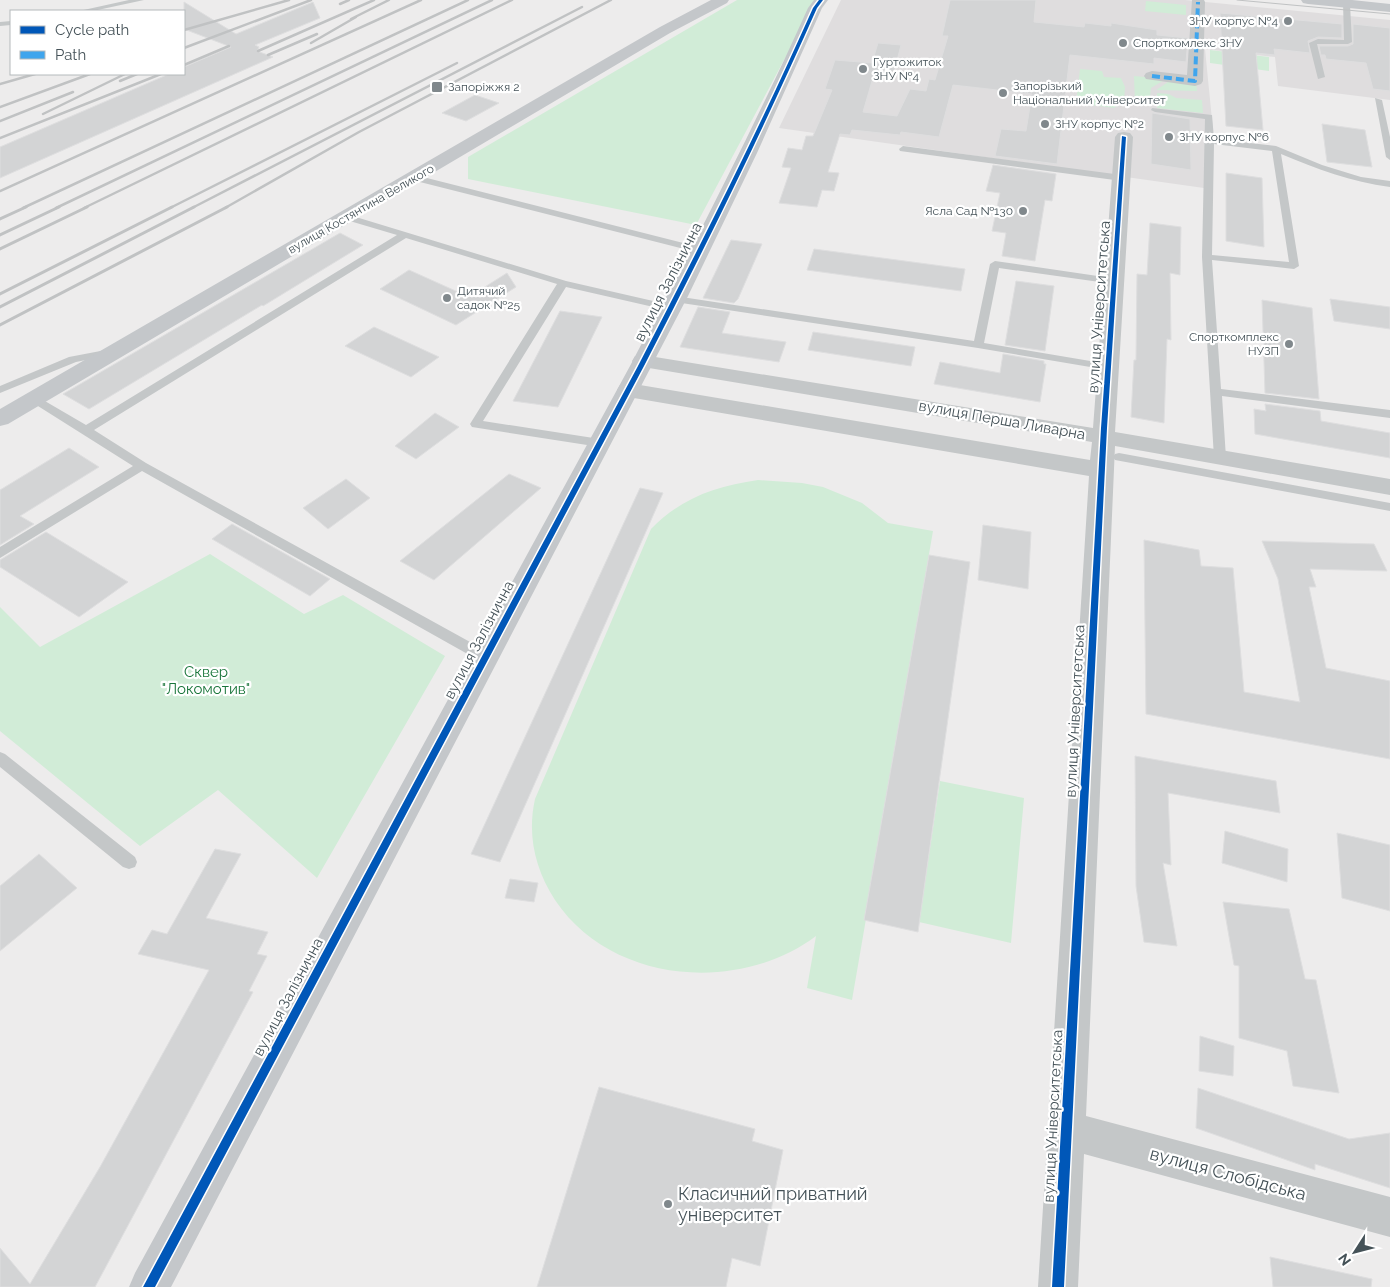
<svg xmlns="http://www.w3.org/2000/svg" width="1390" height="1287" font-family="Raleway,sans-serif">
  <rect width="100%" height="100%" fill="#edecec"/>
  <!-- education -->
  <path fill="#dfddde" d="M841 0H1185L1390 20V100L1278 86 1275 57 1205 49 1213 130 1211 189 779 128Z"/>
  <!-- green -->
  <path fill="#d1ecd7" d="M737 0H816L696 225 468 179V157Z
    M1146 1 1186 5V15L1145 11Z
    M1210 50 1269 57V71L1210 63Z
    M1080 69 1102 71 1104 77 1121 78 1125 87 1124 101 1114 108 1076 103Z
    M1134 76 1166 79 1151 88 1149 106 1135 104Z
    M1171 80 1196 82 1197 91 1156 90Z
    M1157 93 1169 94 1176 98 1202 100 1203 113 1157 108Z
    M758 480 802 483 823 487 862 503 888 523 933 531 852 1000 807 988 816 936C739 994 611 984 555 900 535 869 527 835 535 799L651 529C681 498 716 486 758 480Z
    M210 554 304 614 343 595 445 656 317 878 218 790 140 846 0 731V607L40 647Z
    M940 781 1024 798 1011 943 919 922Z"/>
  <!-- building -->
  <path fill="#d3d4d5" stroke="#dededf" d="M950 0H1036L1034 22 1084 27 1085 23 1111 26V23L1157 30V35L1188 38 1186 62 1154 58V64L1070 55 1057 164 995 156 1001 129 1026 131 1032 94 953 85 939 137 901 132 900 135 852 130 850 135 840 134 828 172 839 173 834 191 822 190 817 207 779 203 791 168 782 167 788 148 802 150 806 136H813L832 90 825 89 835 60 872 63 878 43 901 45 893 76 874 74 863 112 897 116 910 89 926 91 929 79 935 80 948 36H942Z
    M184 2 236 34 313 2 320 18 255 45 259 47 257 51 273 57 0 178V147L169 74H184V67L231 47 184 29Z
    M1220 13 1342 24V38L1318 37 1308 41 1310 53 1274 49 1275 55 1256 53 1263 130 1226 126Z
    M1353 24 1390 28V91L1373 89 1366 63 1326 59 1325 55H1321L1319 46H1348L1353 44Z
    M475 95 499 103 466 121 442 113Z
    M1152 113 1190 119 1191 170 1151 164Z
    M1322 124 1365 130 1372 167 1327 162Z
    M993 165 1056 174 1052 201 1045 200 1035 261 1002 256 1006 233 992 231 1000 193 986 191Z
    M1226 173 1262 178 1264 247 1226 241Z
    M1150 223 1181 227 1180 275 1170 273 1171 340 1167 339 1164 423 1131 417 1134 360H1136L1137 274 1147 275Z
    M340 233 363 245 263 306 262 305 89 409 63 394Z
    M731 240 762 244 738 299 734 303 703 298Z
    M814 249 965 269 961 291 807 270Z
    M409 270 469 297 507 273 516 287 456 325 380 289Z
    M1016 281 1054 286 1045 351 1005 345Z
    M1330 299 1390 307V329L1334 321Z
    M1262 300 1312 308 1319 399 1265 393Z
    M698 307 730 312 722 333 786 342 779 362 680 347Z
    M560 311 602 317 558 407 513 401Z
    M374 327 439 357 411 377 345 346Z
    M813 332 915 347 911 366 808 350Z
    M1003 354 1044 361V364H1046L1040 402 934 384 940 362 1000 373Z
    M1265 404 1320 411 1321 421 1390 433V458L1255 434 1254 409 1266 411Z
    M435 413 459 427 416 459 395 446Z
    M69 448 99 467 20 516 34 524 0 545V490Z
    M509 474 541 488 434 580 400 561Z
    M346 479 370 498 328 529 303 508Z
    M640 488 663 493 500 862 471 854Z
    M232 524 330 579 310 596 212 539Z
    M983 525 1031 532 1028 589 978 580Z
    M46 532 128 582 79 617 0 567V560Z
    M1144 540 1199 550 1201 566 1233 568 1244 692 1300 702 1278 579 1262 541 1374 544 1387 571 1310 569 1316 587H1309L1326 668 1390 681V759L1146 714Z
    M929 555 970 562 918 932 864 920Z
    M1135 756 1276 781 1280 813 1168 793 1171 865 1163 863 1177 946 1144 942 1136 886Z
    M1225 831 1288 849 1287 882 1222 863Z
    M1337 833 1390 845V911L1342 898Z
    M215 849 241 854 206 918 268 932 257 954 267 956 249 991 253 992 95 1287H0V1248L30 1284 100 1167 209 970 138 954 152 930 167 934Z
    M39 854 77 888 0 951V886Z
    M510 879 538 883 534 902 505 898Z
    M1223 902 1289 909 1305 979 1316 980 1339 1093 1293 1086 1287 1051 1239 1038V966L1234 965Z
    M1200 1036 1234 1046 1233 1076 1199 1071Z
    M599 1087 755 1129 752 1141 783 1150 760 1266 732 1258 726 1287H537Z
    M1198 1088 1349 1139 1390 1133V1188L1315 1164V1170L1196 1128Z
    M1270 1257 1372 1279 1371 1287H1273Z"/>
  <g fill="none" stroke-linecap="round" stroke-linejoin="round">
    <!-- lane -->
    <path fill="#c4c7c8" fill-rule="evenodd" d="M129 0H144L93 11H79Z
      M1343 2 1350 4 1352 42 1348 44H1317L1325 77 1318 79 1309 43 1318 39 1344 40Z
      M11 21V25L0 26V22Z
      M1375 98 1382 100 1390 137V160L1386 157Z
      M1152 108 1212 115 1214 139 1276 146 1322 165 1361 177 1390 181V187C1351 182 1317 169 1281 154L1299 266 1294 269 1212 260 1221 389 1390 410V418L1222 396 1226 458 1220 462 1216 461 1214 458 1202 257 1205 119 1155 112 1151 110ZM1214 144 1272 151 1289 262 1212 255Z
      M903 146 1122 175 1126 178 1122 181 900 151 899 149Z
      M415 175 703 248 705 250 700 253 412 180V176Z
      M346 214 566 281 675 306 676 308 675 310 671 311 566 287 483 421 600 439 604 440 606 443 604 446 600 447 472 427 470 424 557 284 406 238 94 430 146 463 490 653 492 657 490 661 485 662 480 661 142 471 0 558V547L133 466 30 401 28 399 30 397H38L86 425 397 235 343 219 341 217Z
      M995 261 1118 279V283L1114 284 999 268 984 343 1108 364 1113 367 1112 369 1108 370 978 348 675 302 670 299 675 296 974 341 990 264Z
      M111 349 116 352 115 354 76 362 0 393V386L69 357Z
      M1119 453 1390 503V511L1115 460 1113 457 1115 454Z
      M0 752 5 754 135 857 137 862 135 867 129 869 123 867 0 767Z"/>
    <!-- street -->
    <path fill="#c4c7c8" fill-rule="evenodd" d="M1192 0H1204L1205 2 1203 81 1201 84 1195 86 1146 79 1144 76 1146 73 1152 71 1187 75Z
      M1124 132 1130 133 1133 137 1115 432 1390 479V495L1115 446 1086 1116 1390 1197V1237L1084 1154 1078 1287H1038L1089 476 628 397 620 395 617 390 620 385 628 383 1090 460 1092 442 643 367 635 366 632 361 635 356 643 355 1093 428 1115 137 1118 133Z"/>
    <!-- secondary -->
    <path fill="#c4c7ca" fill-rule="evenodd" d="M711 0H729L727 3 670 33 8 424 0 426V409L660 27Z
      M814 0H828L822 8 757 153 688 296 171 1287H129L135 1273 630 366C692 248 753 130 808 8Z
      M1301 0H1352L1390 4V12L1308 4 1303 3Z"/>
    <!-- tram -->
    <path stroke="#c0c2c3" stroke-width="1" d="M1237 0 1390 14"/>
    <!-- rail-far1 -->
    <path stroke="#c0c2c3" stroke-width="2.5" d="M340 4 349 0
      M351 19 389 0
      M184 30 289 0
      M311 43 356 17
      M184 48 311 0
      M258 51 374 0
      M268 55 317 34
      M184 65 229 46
      M120 81 137 74
      M0 84 35 74
      M0 107 90 74
      M43 114 125 74
      M0 121 73 92
      M0 138 161 74
      M0 191 421 0
      M23 208 468 0
      M56 208 492 0
      M84 208 512 0
      M170 208 457 63
      M192 208 582 7
      M225 208 359 132 611 0"/>
    <!-- rail -->
    <path stroke="#c0c2c3" stroke-width="3" d="M0 219 26 207
      M0 235 59 207
      M0 249 87 207
      M0 294 172 207
      M0 307 194 207
      M0 325 227 207"/>
    <!-- quiet -->
    <path stroke="#3fa5ed" stroke-width="4" stroke-dasharray="8 4" stroke-linecap="butt" d="M1152 76 1195 81 1198 2"/>
    <!-- cycleway casing -->
    <g stroke="#fff" stroke-width="3">
      <path id="cycleway" d="M819 0H823L817 8C763 130 705 248 644 366L155 1287H143L638 366C699 248 759 130 813 8Z
        M1122 136 1126 137 1107 428 1064 1287H1052L1101 428Z"/>
    </g>
    <!-- cycleway -->
    <use href="#cycleway" fill="#0057b8" fill-rule="evenodd"/>
  </g>
  <!-- markers -->
  <g fill="#80888c" stroke="#fff" stroke-width="2">
    <circle cx="1288" cy="21" r="5"/>
    <circle cx="1123" cy="43" r="5"/>
    <circle cx="863" cy="69" r="5"/>
    <rect x="431" y="81" width="12" height="12" rx="2.5"/>
    <circle cx="1003" cy="93" r="5"/>
    <circle cx="1045" cy="124" r="5"/>
    <circle cx="1169" cy="137" r="5"/>
    <circle cx="1023" cy="211" r="5"/>
    <circle cx="447" cy="298" r="5"/>
    <circle cx="1289" cy="344" r="5"/>
    <circle cx="668" cy="1204" r="5"/>
  </g>
  <g text-anchor="middle" stroke-width="4.5" stroke-linejoin="round" paint-order="stroke">
    <!-- far-poi labels -->
    <g font-size="12" fill="#455258" stroke="#fff" text-anchor="start">
      <text x="1278" y="25" text-anchor="end">ЗНУ корпус №4</text>
      <text x="1133" y="47">Спорткомлекс ЗНУ</text>
      <text x="873" y="66">Гуртожиток<tspan x="873" dy="14">ЗНУ №4</tspan></text>
      <text x="1013" y="90">Запорізький<tspan x="1013" dy="14">Національний Університет</tspan></text>
      <text x="448" y="91">Запоріжжя 2</text>
      <text x="1055" y="128">ЗНУ корпус №2</text>
      <text x="1179" y="141">ЗНУ корпус №6</text>
      <text x="1013" y="215" text-anchor="end">Ясла Сад №130</text>
      <text x="457" y="295">Дитячий<tspan x="457" dy="14">садок №25</tspan></text>
      <text x="1279" y="341" text-anchor="end">Спорткомплекс<tspan x="1279" dy="14">НУЗП</tspan></text>
    </g>
    <!-- far-street labels -->
    <g font-size="12" fill="#455258" stroke="#fff">
      <text transform="translate(361 209) rotate(-30)" y="4">вулиця Костянтина Великого</text>
    </g>
    <!-- street labels -->
    <g font-size="15" fill="#455258" stroke="#fff">
      <text transform="translate(668 282) rotate(-63)" y="5">вулиця Залізнична</text>
      <text transform="translate(1099 307) rotate(-86)" y="5">вулиця Університетська</text>
      <text transform="translate(1002 420) rotate(10)" y="5">вулиця Перша Ливарна</text>
      <text transform="translate(479 640) rotate(-62)" y="5">вулиця Залізнична</text>
      <text transform="translate(1075 711) rotate(-87)" y="5">вулиця Університетська</text>
      <text transform="translate(288 997) rotate(-62)" y="5">вулиця Залізнична</text>
      <text transform="translate(1053 1116) rotate(-87)" y="5">вулиця Університетська</text>
    </g>
    <!-- park labels -->
    <g font-size="15" fill="#19753a" stroke="#fff">
      <text x="206" y="677">Сквер<tspan x="206" dy="17">"Локомотив"</tspan></text>
    </g>
    <!-- near-street labels -->
    <g font-size="18" fill="#455258" stroke="#fff">
      <text transform="translate(1228 1174) rotate(15)" y="6">вулиця Слобідська</text>
    </g>
    <!-- near-poi labels -->
    <g font-size="18" fill="#455258" stroke="#fff" text-anchor="start">
      <text x="678" y="1200">Класичний приватний<tspan x="678" dy="21">університет</tspan></text>
    </g>
  </g>
  <!-- legend -->
  <rect x="10" y="10" width="175" height="65" fill="#ffffff" stroke="#b5babc"/>
  <rect x="20" y="26" width="25" height="8" fill="#0057b8" stroke="#b5babc"/>
  <text x="55" y="35" font-size="15" fill="#455258">Cycle path</text>
  <rect x="20" y="51" width="25" height="8" fill="#3fa5ed" stroke="#b5babc"/>
  <text x="55" y="60" font-size="15" fill="#455258">Path</text>
  <!-- north arrow -->
  <g transform="translate(1355 1252) rotate(234)" stroke="#ffffff" stroke-width="4" paint-order="stroke">
  <path d="M0-4L9 19L0 12L-9 19Z" fill="#455258"/>
  <text y="-8" font-size="14" font-weight="bold" text-anchor="middle" fill="#455258">N</text>
  </g>
</svg>
